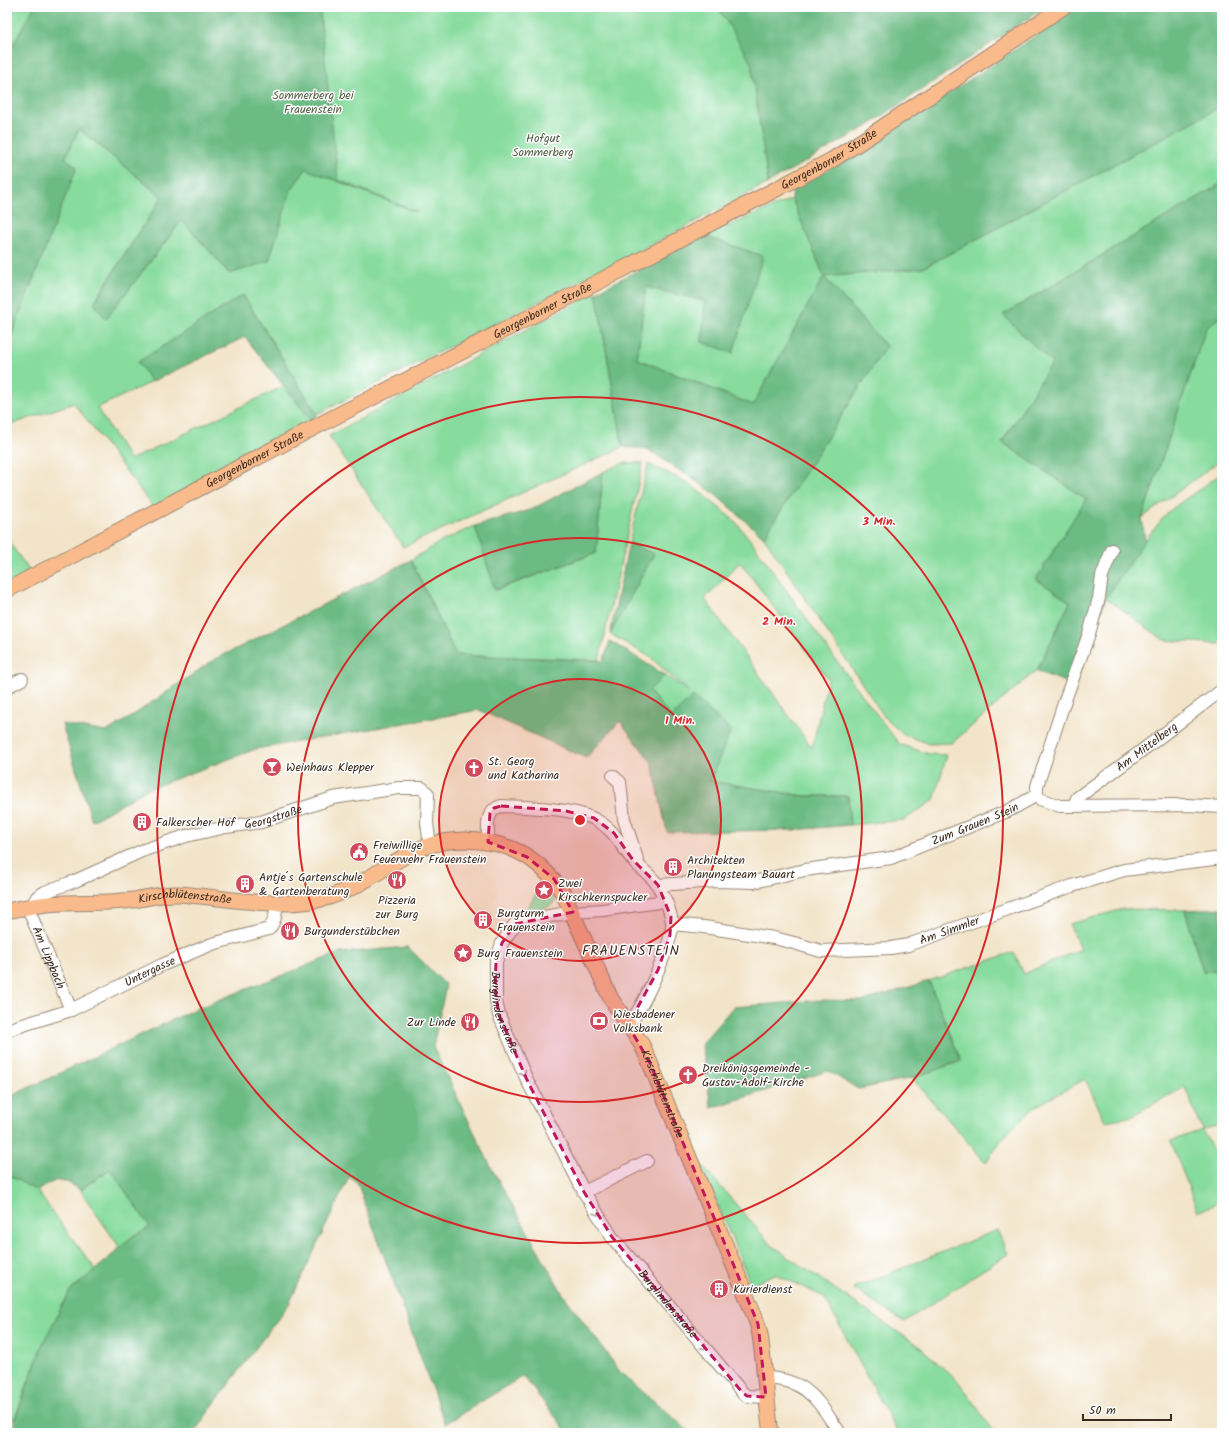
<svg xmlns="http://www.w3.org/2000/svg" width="1229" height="1440" font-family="Kalam,sans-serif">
  <rect width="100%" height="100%" fill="#fff"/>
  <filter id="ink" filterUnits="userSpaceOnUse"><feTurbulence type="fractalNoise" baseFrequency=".025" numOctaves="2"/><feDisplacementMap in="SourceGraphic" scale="8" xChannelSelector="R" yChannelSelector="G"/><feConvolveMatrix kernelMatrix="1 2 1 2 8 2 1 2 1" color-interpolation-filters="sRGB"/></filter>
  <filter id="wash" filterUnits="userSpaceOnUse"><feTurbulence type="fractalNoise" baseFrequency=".012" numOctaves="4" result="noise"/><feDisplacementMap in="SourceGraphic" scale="16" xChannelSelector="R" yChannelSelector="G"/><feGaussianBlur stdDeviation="0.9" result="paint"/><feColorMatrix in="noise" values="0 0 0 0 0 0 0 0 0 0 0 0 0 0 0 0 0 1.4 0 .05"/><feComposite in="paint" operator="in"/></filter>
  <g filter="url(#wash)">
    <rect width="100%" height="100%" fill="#f2e4c9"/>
    <!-- green -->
    <path fill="#86db9d" stroke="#60825e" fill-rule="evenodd" d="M7 7H1043L768 183 651 245 317 414 243 295 139 362 151 382 97 408 130 460 284 386 314 424 153 507 74 403 7 426ZM66 63 230 274 182 220 106 319 94 302 162 197 79 129 65 158Z
      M1222 106V183L1003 315 1052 363 1002 442 1086 499 1036 579 1070 602 1037 670 952 743 929 744 903 734 885 718 764 537 886 346 824 277 753 405 637 359 645 287 705 301 702 342 763 256 704 236 792 199 824 276 923 268Z
      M596 292 623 447 403 547 329 436Z
      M1222 315V459L1142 518 1206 328Z
      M623 463H643L599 660 456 655 411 560 440 542 475 526 496 590 596 553 603 472Z
      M648 464 689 483 735 521 755 546 833 656 899 744 929 754 947 755 934 800 904 820 850 825 848 796H804L710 781 671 717 649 691 665 675 689 692 650 657 610 634 654 554 629 543ZM740 562 828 679 812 748 705 599Z
      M1222 473V642L1220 644 1164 640 1106 598 1145 540 1169 511Z
      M7 539 31 573 7 586Z
      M541 880C545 884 550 889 554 894 562 908 532 911 524 914L536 894Z
      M1123 909 1185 910 1203 972 1222 969V1124L1202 1130 1222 1165V1201L1198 1212 1171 1141 1202 1130 1185 1087 1129 1117 1105 1121 1085 1079 1033 1108 1002 1139 986 1163 912 1078 961 1061 929 981 1014 952 1024 974 1081 949 1069 924Z
      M701 1164 772 1246 920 1347 958 1381 995 1433H898L824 1297 775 1274 751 1285Z
      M110 1169 151 1227 133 1236 120 1248 80 1190Z
      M7 1174 37 1191 96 1270 70 1291 43 1343 14 1420 7 1418Z
      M997 1230 1008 1254 904 1322 853 1288Z"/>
    <!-- forest -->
    <path fill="#6cbb84" stroke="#547251" d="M34 7H311L320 13 338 180 417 212 306 169 291 190 269 261 230 274 182 220 106 319 94 303 162 197 79 129 65 158 77 167 7 347V88L12 75 7 71V56Z
      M718 7H1045L866 127 768 183 751 63Z
      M1079 7H1222V106L923 268 824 277 886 346 764 537 711 491 647 449 623 447 596 292 704 236 763 256 733 353 702 342 705 301 646 287 637 359 753 405 824 276 792 199 793 190 876 142Z
      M1222 183V315L1206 328 1142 518 1145 540 1106 598 1074 685 1041 673 1037 670 1070 602 1036 579 1086 499 1002 442 1052 363 1003 315Z
      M243 295 317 414 314 424 245 337 151 382 138 362Z
      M603 472 596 553 495 590 475 526 530 510Z
      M629 543 654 554 610 634Z
      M411 560 456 655 603 661 610 641 665 675 649 691 671 717 693 696 731 730 710 781 804 796H848L850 825 793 830 667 832 652 763 620 721 586 758 479 710 256 749 146 790 92 821 62 724 106 732 126 720 212 661Z
      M1221 908 1222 969 1203 972 1185 910Z
      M408 947 446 985 433 1047 492 1169 563 1294 621 1373 691 1433H568L523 1376 445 1424 357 1182 349 1177 289 1304 211 1408 194 1433H10L43 1343 70 1291 102 1264 133 1236 150 1227 110 1169 80 1190C59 1176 58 1178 37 1191L7 1174V1098L193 1010 339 953Z
      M929 981 961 1061 912 1078 858 1089 828 1071 711 1108 702 1043 733 1007 822 1000 863 1001Z"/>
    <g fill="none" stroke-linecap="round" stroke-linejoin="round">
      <!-- stream -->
      <path stroke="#3badb3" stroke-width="3.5" d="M7 18 15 7"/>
    </g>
  </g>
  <g filter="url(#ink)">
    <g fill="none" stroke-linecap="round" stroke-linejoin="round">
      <!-- minor casing -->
      <g stroke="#968774" stroke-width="14">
        <g id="minor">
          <path d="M7 687 22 679"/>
          <path d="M613 776 620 782 624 819 638 862"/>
          <path d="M1037 795V786L1065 700 1089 634 1099 598 1102 576 1112 550"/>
          <path d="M1037 795 1040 799 1060 806 1187 805 1222 807"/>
          <path id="s1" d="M1074 806 1077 798 1140 752 1222 690"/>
          <path d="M488 842C488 827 485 810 501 806 526 807 573 808 594 819 615 829 619 844 633 860 640 869 653 876 658 886 664 896 671 911 672 923 673 943 642 1010 628 1025"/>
          <path id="s2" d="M658 885 718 881 754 882 805 870 891 858 1008 811 1037 795"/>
          <path id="s3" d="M665 901 603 910 573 912 527 920 515 924 502 943 496 962V1001L499 1015 527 1080 584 1192 612 1237 742 1392 747 1396 766 1397"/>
          <path id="s4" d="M27 906 71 1010"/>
          <path id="s5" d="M32 906 37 897 45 892 75 881 144 850 186 836 226 827 261 822 333 798 399 788H422L428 794 427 823 430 846"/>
          <path id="s6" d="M672 924 704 927 774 938 794 943 821 951 891 948 908 945 1072 886 1124 870 1222 858"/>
          <path id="s7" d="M7 1030 71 1010 162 965 212 944 269 929C276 920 276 913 276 902"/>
          <path d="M584 1192 647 1161"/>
          <path d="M764 1378C808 1379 817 1400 840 1433"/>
        </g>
      </g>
      <!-- major casing -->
      <g stroke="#968774" stroke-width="17">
        <g id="major">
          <path id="s8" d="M7 590 317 426 602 280 832 160 871 135 1063 7"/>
          <path id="s9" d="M7 911C26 907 45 903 64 903 84 902 104 903 124 901 143 900 160 893 178 894 226 897 282 911 329 897 378 882 406 840 464 840 509 841 538 856 563 893L611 999 642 1045 650 1063 746 1295C751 1308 758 1321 760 1335 765 1368 766 1401 771 1433"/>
        </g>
      </g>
      <!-- minor -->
      <use href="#minor" stroke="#fff" stroke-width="12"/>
      <!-- major -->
      <use href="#major" stroke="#fabb8c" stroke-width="15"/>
    </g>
    <!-- one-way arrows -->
    <defs><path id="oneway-chevron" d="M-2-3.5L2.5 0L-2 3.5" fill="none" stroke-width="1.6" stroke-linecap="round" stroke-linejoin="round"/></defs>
    <g stroke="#a79f9a">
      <use href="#oneway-chevron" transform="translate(523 1073) rotate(67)"/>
      <use href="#oneway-chevron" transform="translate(597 1213) rotate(58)"/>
      <use href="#oneway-chevron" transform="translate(704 1347) rotate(50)"/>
    </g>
  </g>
  <!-- marked area -->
  <path fill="#c2185b" fill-opacity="0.2" stroke="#c2185b" stroke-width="3" stroke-dasharray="8 5" stroke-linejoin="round" d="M501 806 566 811 594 818 614 833 633 860 658 885 671 917 670 935 658 970 628 1025 650 1063 758 1324 766 1397 747 1396 742 1392 612 1237 584 1192 527 1080 499 1015 495 989 496 962 502 943 515 924 573 912 554 879 527 857 488 842 490 813 494 808Z"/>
  <!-- distance rings -->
  <circle cx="580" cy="820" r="141" fill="#d62828" fill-opacity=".12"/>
  <g fill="none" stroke="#d62828" stroke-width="2">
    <circle cx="580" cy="820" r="141"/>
    <circle cx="580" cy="820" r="282"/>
    <circle cx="580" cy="820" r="423"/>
  </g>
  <!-- icons -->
  <defs>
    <g id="bar-disc" transform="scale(1)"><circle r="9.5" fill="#d1495b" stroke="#fff"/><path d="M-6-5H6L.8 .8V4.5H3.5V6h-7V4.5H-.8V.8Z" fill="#fff"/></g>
    <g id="church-disc" transform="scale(1)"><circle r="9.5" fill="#d1495b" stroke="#fff"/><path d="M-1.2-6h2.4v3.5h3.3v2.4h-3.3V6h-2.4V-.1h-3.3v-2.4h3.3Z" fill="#fff"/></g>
    <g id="building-disc" transform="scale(1)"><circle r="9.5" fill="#d1495b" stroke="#fff"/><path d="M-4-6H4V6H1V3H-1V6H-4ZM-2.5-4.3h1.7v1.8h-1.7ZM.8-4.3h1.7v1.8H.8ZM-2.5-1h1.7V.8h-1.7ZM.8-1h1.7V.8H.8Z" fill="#fff"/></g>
    <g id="civic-disc" transform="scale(1)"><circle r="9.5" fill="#d1495b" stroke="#fff"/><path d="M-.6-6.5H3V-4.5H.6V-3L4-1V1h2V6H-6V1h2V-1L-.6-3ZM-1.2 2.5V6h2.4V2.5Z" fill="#fff"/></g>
    <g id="restaurant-disc" transform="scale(1)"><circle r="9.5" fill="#d1495b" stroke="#fff"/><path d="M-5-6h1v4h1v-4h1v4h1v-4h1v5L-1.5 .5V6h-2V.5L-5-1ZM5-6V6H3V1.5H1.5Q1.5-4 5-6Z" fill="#fff"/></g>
    <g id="sight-disc" transform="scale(1)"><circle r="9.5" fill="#d1495b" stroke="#fff"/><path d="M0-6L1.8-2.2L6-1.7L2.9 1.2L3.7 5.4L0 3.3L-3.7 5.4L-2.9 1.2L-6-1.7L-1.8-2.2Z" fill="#fff"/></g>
    <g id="bank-disc" transform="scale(1)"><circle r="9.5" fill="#d1495b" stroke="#fff"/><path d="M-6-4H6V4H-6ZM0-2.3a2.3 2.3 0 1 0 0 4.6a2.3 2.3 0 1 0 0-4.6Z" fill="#fff"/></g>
  </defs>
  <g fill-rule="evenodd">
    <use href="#bar-disc" x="272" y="767"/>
    <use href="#church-disc" x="474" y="768"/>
    <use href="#building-disc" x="142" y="822"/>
    <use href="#civic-disc" x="359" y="852"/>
    <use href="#building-disc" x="673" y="867"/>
    <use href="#restaurant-disc" x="397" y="880"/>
    <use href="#building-disc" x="245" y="884"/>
    <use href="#sight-disc" x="544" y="890"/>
    <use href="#building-disc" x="483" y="920"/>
    <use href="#restaurant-disc" x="290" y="931"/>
    <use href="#sight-disc" x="463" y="953"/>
    <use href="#bank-disc" x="599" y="1021"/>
    <use href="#restaurant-disc" x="470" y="1022"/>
    <use href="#church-disc" x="688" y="1075"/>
    <use href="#building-disc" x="719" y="1289"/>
  </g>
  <g text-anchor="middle" stroke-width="3" stroke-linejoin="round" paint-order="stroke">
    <!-- park labels -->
    <g font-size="12" fill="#525f44" stroke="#fff">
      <text x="313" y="99">Sommerberg bei<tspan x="313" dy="14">Frauenstein</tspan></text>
      <text x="543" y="142">Hofgut<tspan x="543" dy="14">Sommerberg</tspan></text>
    </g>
    <!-- street labels -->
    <g font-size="12" fill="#3b2a1e" stroke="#fff">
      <text dy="4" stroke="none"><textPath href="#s8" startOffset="928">Georgenborner Straße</textPath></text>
      <text dy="4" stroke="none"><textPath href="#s8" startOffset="604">Georgenborner Straße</textPath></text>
      <text dy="4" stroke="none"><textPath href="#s8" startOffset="280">Georgenborner Straße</textPath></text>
      <text dy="4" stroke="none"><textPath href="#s1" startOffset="95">Am Mittelberg</textPath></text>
      <text dy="4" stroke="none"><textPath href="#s5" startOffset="261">Georgstraße</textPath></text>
      <text dy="4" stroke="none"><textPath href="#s2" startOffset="326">Zum Grauen Stein</textPath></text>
      <text dy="4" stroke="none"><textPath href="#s9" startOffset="179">Kirschblütenstraße</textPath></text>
      <text dy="4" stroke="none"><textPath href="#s6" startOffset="283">Am Simmler</textPath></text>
      <text dy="4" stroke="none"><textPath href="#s4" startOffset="56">Am Lippbach</textPath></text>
      <text dy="4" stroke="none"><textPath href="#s7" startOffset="155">Untergasse</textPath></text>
      <text dy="4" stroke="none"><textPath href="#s3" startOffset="247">Burglindenstraße</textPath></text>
      <text dy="4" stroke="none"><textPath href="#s9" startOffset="815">Kirschblütenstraße</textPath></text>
      <text dy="4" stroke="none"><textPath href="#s3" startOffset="585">Burglindenstraße</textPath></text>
    </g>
    <!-- poi labels -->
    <g font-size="12" fill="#3b2a1e" stroke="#fff" text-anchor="start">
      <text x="488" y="765">St. Georg<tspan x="488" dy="14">und Katharina</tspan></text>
      <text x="286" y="771">Weinhaus Klepper</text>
      <text x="156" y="826">Falkerscher Hof</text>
      <text x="373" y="849">Freiwillige<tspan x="373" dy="14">Feuerwehr Frauenstein</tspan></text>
      <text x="687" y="864">Architekten<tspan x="687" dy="14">Planungsteam Bauart</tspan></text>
      <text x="259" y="881">Antje´s Gartenschule<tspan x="259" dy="14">&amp; Gartenberatung</tspan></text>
      <text x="558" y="887">Zwei<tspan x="558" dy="14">Kirschkernspucker</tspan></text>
      <text x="397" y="904" text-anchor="middle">Pizzeria<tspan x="397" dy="14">zur Burg</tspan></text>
      <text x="497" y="917">Burgturm<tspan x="497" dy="14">Frauenstein</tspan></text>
      <text x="304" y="935">Burgunderstübchen</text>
      <text x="477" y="957">Burg Frauenstein</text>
      <text x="613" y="1018">Wiesbadener<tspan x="613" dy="14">Volksbank</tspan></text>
      <text x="456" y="1026" text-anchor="end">Zur Linde</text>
      <text x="702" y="1072">Dreikönigsgemeinde -<tspan x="702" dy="14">Gustav-Adolf-Kirche</tspan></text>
      <text x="733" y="1293">Kurierdienst</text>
    </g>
    <!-- quarter labels -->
    <g font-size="14" letter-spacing="1" fill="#3b2a1e" stroke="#fff">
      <text x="631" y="955">FRAUENSTEIN</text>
    </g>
  </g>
  <circle cx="580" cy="820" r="6" fill="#d62828" stroke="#fff" stroke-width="2"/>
  <g font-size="12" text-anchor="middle" font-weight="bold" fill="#d62828" stroke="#fff" stroke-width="3" stroke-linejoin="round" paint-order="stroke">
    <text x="879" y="525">3 Min.</text>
    <text x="779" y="625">2 Min.</text>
    <text x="680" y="724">1 Min.</text>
  </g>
  <!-- margin -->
  <rect width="1229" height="1440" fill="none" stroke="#fff" stroke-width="24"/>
  <!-- scale -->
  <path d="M1083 1414v6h88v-6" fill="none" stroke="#3b2a1e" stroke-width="2"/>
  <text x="1089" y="1414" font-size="12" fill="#3b2a1e" stroke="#ffffff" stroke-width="3" paint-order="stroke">50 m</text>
</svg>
